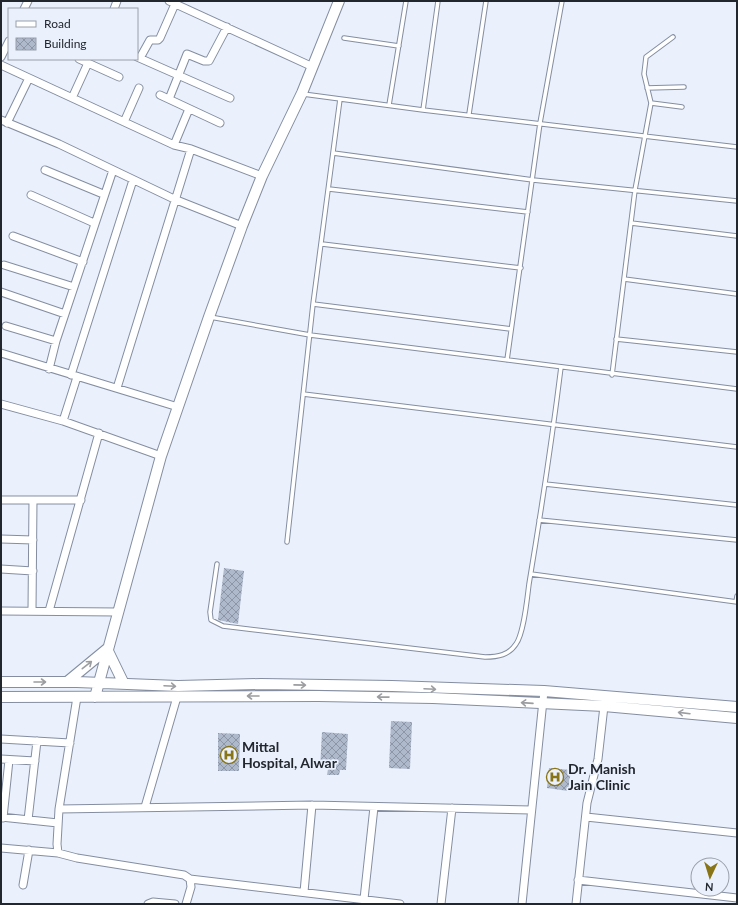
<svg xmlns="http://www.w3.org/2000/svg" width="738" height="905" font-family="Lato,sans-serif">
  <defs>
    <pattern id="building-cross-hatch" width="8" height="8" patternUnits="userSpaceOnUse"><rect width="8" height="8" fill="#aeb9cc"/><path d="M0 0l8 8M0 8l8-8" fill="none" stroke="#8d96a6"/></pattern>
  </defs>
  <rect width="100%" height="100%" fill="#eaf1fd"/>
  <!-- building -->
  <path fill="url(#building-cross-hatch)" d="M224 568 244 571 238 624 218 620Z
    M391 721 412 722 410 769 389 768Z
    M322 732 348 734 346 770H340L339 775H327L328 769H320Z
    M218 733 240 734 239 771H218Z
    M549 768 571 770 568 791 547 788Z"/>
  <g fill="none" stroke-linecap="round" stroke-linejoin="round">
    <!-- lane casing -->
    <g stroke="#848ea0" stroke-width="5.5">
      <path id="lane" d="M344 38 399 46
        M647 88 684 87
        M303 94 423 110 737 147
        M651 103 682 107
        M389 105 406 1
        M423 110 438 1
        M469 114 486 1
        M333 153 533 180 737 201
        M329 189 528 212
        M631 223 737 236
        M322 244 521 268
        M624 279 737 294
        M313 304 511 329
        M210 317 310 335 737 389
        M616 339 737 352
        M507 360 540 123 562 1
        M612 375 635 190 651 103 644 74 646 57 673 37
        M303 394 737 447
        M545 484 737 505
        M539 520 737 540
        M287 542 313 304 340 99
        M217 564 210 612 211 620 223 626 485 657C498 657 509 655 516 644 524 633 527 599 529 584 541 512 552 440 561 367
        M531 574 737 602
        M736 602 737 596"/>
    </g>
    <!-- street casing -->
    <g stroke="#848ea0" stroke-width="9">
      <path id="street" d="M169 1 313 67
        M24 9 28 1
        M114 9 117 1
        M1 57 9 41
        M137 57 230 98
        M140 58 150 40H158L160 38 175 4
        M79 59 119 77
        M1 65 174 145 191 149 262 176
        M160 95 220 123
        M72 98 88 63
        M169 99 187 54 204 61H209L227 27
        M1 120 59 144 174 199 242 226
        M124 122 139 88
        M7 123 29 78
        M174 145 189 109
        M45 170 103 194
        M31 195 94 223
        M13 236 83 262
        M4 265 74 287
        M1 292 65 314
        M6 326 56 341
        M1 353 178 407
        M49 369 56 341 113 170
        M71 375 133 180
        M117 388 191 149
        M1 404 63 421 161 456
        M63 421 77 377
        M1 500H81
        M1 539 33 540
        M1 569 33 571
        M1 611 117 612
        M32 611 33 500
        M49 611 99 433
        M77 697 59 809 57 844 58 853 77 858 184 875 190 879 191 887 186 904
        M1 739 70 743
        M1 759 35 761
        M145 807 177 697
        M59 809 312 805 531 810
        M1 817 58 823
        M586 817 737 833
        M3 818 9 760
        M28 820 37 741
        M1 848 58 853
        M190 879 400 904
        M578 880 737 898
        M23 885 29 850
        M304 892 312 805
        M364 899 374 807
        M148 904 153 902 175 904
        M441 904 452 808
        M522 904 544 691
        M576 904 587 803 598 759 604 706"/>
    </g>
    <!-- secondary casing -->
    <g stroke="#848ea0" stroke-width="12">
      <path id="secondary" d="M1 682H77L178 686 261 684 392 686 544 691 737 707
        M67 682 107 649 124 684
        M1 697 318 696 433 698 604 706 737 718
        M95 697 161 456 209 317 242 226 262 176 302 93 339 1"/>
    </g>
    <!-- lane -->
    <use href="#lane" stroke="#fff" stroke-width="3.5"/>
    <!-- street -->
    <use href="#street" stroke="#fff" stroke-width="7"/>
    <!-- secondary -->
    <use href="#secondary" stroke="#fff" stroke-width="10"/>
  </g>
  <!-- one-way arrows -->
  <defs><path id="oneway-shaft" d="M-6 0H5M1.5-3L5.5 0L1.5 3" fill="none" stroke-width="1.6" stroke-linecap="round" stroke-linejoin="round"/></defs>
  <g stroke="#9c9da0">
    <use href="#oneway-shaft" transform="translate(87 665) rotate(-38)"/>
    <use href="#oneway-shaft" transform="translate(40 682)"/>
    <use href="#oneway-shaft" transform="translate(300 685) rotate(1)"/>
    <use href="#oneway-shaft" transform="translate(170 686) rotate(3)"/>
    <use href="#oneway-shaft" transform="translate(430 689) rotate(3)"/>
    <use href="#oneway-shaft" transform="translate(253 696) rotate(180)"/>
    <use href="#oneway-shaft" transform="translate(383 697) rotate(-179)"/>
    <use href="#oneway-shaft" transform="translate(527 703) rotate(-176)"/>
    <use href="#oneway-shaft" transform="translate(684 713) rotate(-173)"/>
  </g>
  <!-- icons -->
  <defs>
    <g id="hospital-ring" transform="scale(0.9)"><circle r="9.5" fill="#eaf1fd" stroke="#897416" stroke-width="1.5"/><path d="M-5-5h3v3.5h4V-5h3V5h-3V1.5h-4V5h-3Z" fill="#897416"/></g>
  </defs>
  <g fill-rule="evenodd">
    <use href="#hospital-ring" x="229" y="755"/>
    <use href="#hospital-ring" x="555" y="777"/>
  </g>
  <g text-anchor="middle" stroke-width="3.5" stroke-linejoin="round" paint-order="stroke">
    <!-- poi labels -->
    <g font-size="14" font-weight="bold" fill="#22262d" stroke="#eaf1fd" text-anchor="start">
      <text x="242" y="752">Mittal<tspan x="242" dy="16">Hospital, Alwar</tspan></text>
      <text x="568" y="774">Dr. Manish<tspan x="568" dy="16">Jain Clinic</tspan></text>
    </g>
  </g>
  <!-- border -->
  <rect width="738" height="905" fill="none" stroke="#22262d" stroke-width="4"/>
  <!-- legend -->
  <rect x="8" y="8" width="130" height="52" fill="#eaf1fd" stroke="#9aa0aa"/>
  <rect x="16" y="21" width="20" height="6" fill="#ffffff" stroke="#9aa0aa"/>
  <text x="44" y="28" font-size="12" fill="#22262d">Road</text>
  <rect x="16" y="38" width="20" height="12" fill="url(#building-cross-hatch)" stroke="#9aa0aa"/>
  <text x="44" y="48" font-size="12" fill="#22262d">Building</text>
  <!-- north arrow -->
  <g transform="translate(710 877) rotate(184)"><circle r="19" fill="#eaf1fd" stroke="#9aa0aa"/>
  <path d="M0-3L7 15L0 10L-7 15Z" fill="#897416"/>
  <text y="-6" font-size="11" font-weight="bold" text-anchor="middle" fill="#22262d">N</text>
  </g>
</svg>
